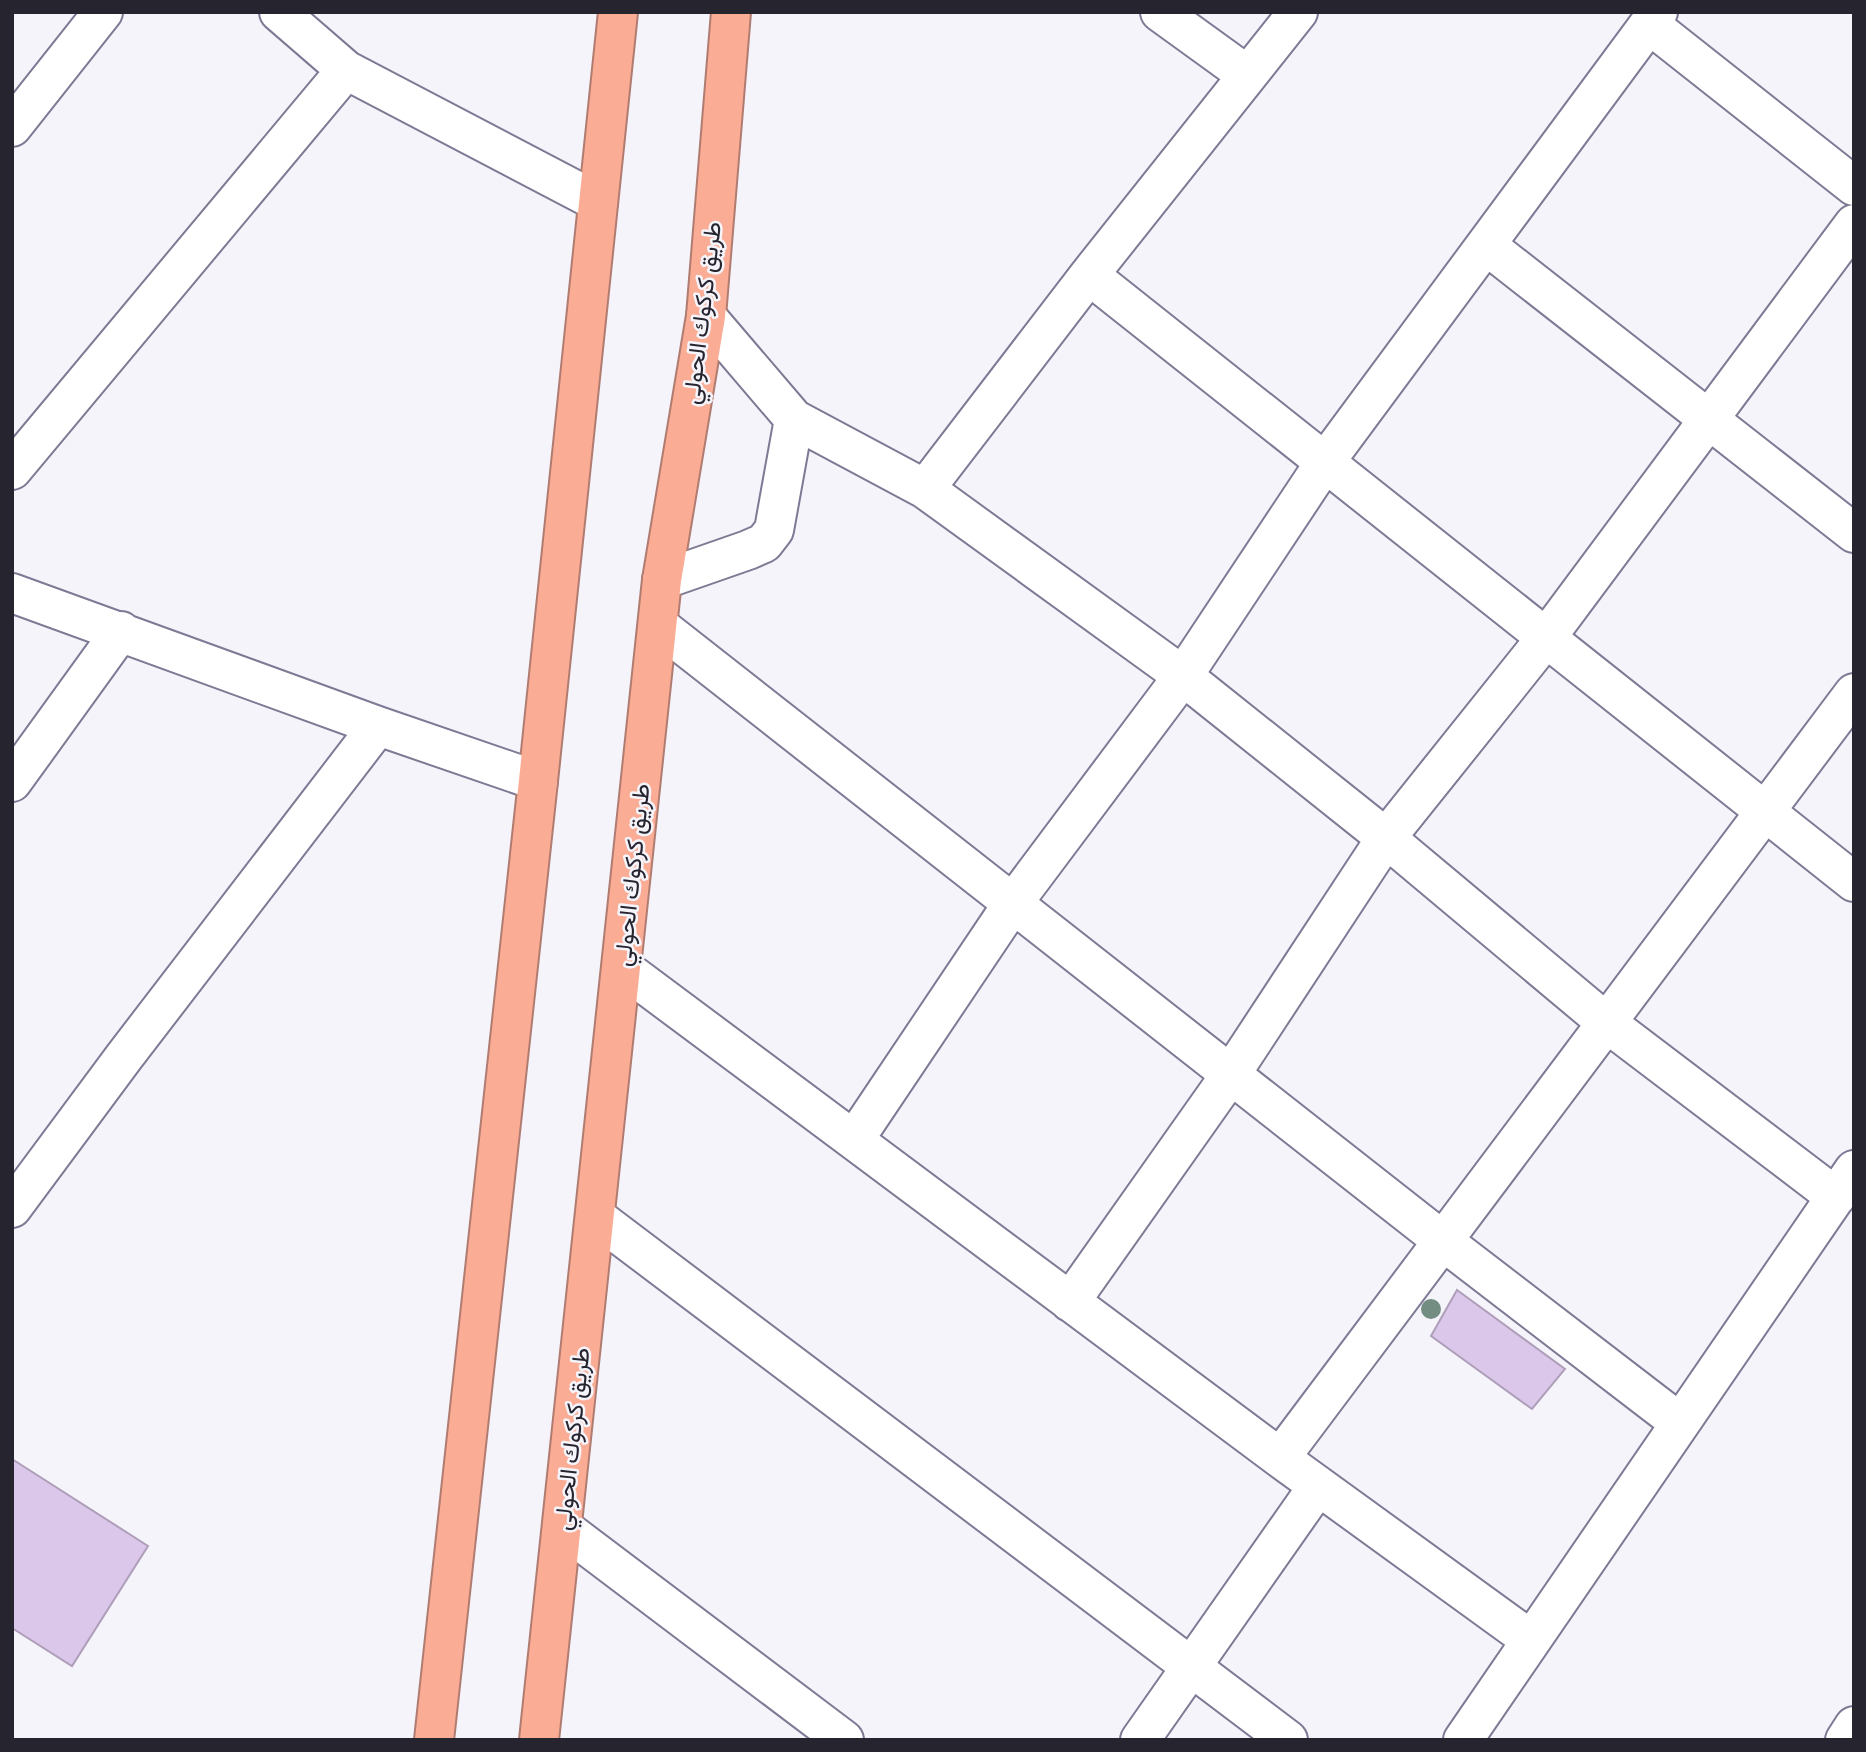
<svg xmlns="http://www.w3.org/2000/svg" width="1866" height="1752" font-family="'Zilla Slab',Vazirmatn,serif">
  <rect width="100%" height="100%" fill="#f5f4fa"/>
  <!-- building -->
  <path fill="#dbc7e9" stroke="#ae9eb9" stroke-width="2" d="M1457 1290 1565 1369 1532 1409 1431 1336Z
    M12 1459 148 1546 72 1666 12 1628Z"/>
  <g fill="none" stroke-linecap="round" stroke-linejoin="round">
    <!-- street casing -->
    <g stroke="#7e7994" stroke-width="42">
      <path id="street" d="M279 12 346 70 598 202
        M1160 12 1247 75
        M1649 24 1854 186
        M12 127 103 12
        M1486 245 1854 533
        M1089 275 1854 882
        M706 316 794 419 925 489 1183 676 1386 838 1607 1023 1836 1197
        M12 470 346 70
        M925 489 1089 275 1298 12
        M662 580 748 550 764 543 774 530 794 419
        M12 593 378 726 538 781
        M658 625 1443 1241 1680 1423
        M12 782 121 631
        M623 968 1280 1458 1531 1640
        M854 1140 1013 903 1183 676 1325 462 1658 12
        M12 1208 124 1057 378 726
        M596 1217 1288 1740
        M1070 1302 1231 1074 1386 838 1546 638 1854 224
        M1280 1458 1854 693
        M562 1527 844 1740
        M1140 1740 1318 1486
        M1463 1740 1854 1170
        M1845 1740 1854 1726"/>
    </g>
    <!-- highway casing -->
    <g stroke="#b07c71" stroke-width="42">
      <path id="highway" d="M434 1740 538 781 618 12
        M539 1740 662 580 706 316 731 12"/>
    </g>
    <!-- street -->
    <use href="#street" stroke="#fff" stroke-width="38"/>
    <!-- highway -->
    <use href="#highway" stroke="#faac94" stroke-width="38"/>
  </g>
  <!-- trees -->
  <circle fill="#748d83" cx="1431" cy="1309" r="10"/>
  <g text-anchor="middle" stroke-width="5" stroke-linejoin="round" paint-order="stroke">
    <!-- street labels -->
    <g font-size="24" fill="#26242f" stroke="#f5f4fa">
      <text transform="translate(702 313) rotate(-83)" y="8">طريق كركوك الحولي</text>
      <text transform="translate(632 875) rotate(-84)" y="8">طريق كركوك الحولي</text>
      <text transform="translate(572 1439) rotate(-84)" y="8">طريق كركوك الحولي</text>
    </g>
  </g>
  <!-- border -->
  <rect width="1866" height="1752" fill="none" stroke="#26242f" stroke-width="28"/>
</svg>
